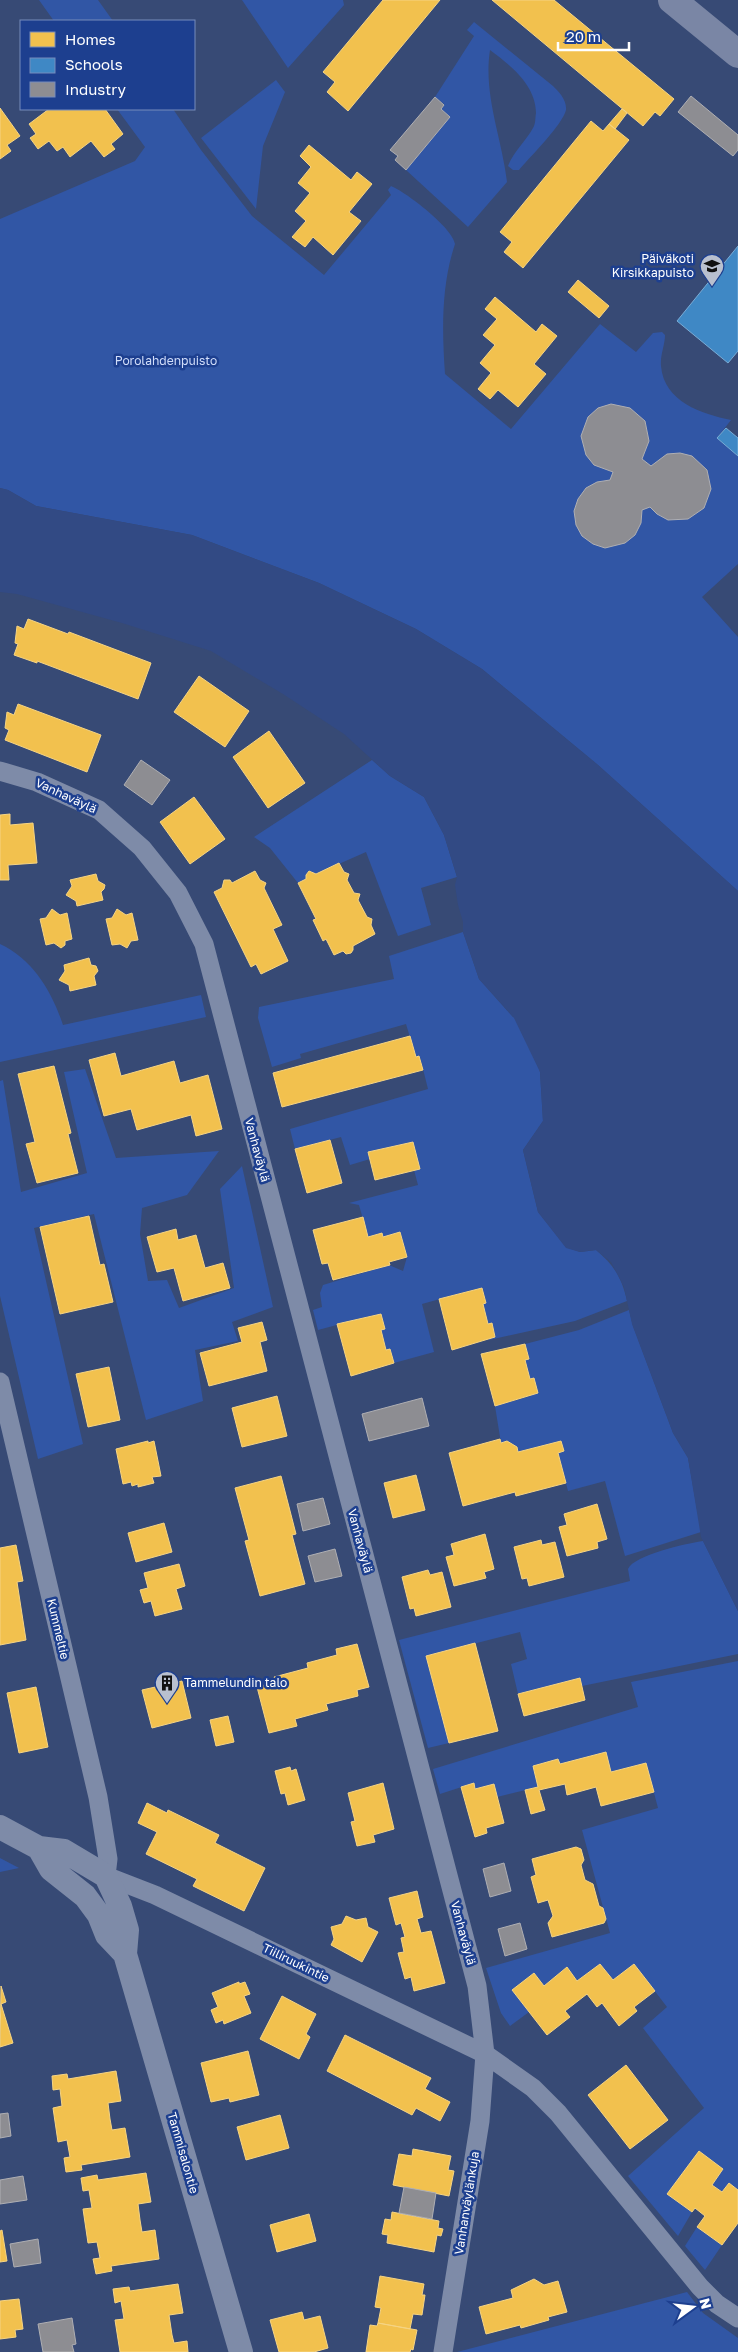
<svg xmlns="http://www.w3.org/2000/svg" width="738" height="2352" font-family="'Golos Text',sans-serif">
  <rect width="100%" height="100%" fill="#374a75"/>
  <!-- green -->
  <path fill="#3156a5" d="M39 0H98L113 21H54Z
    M242 0H343L344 5 288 68Z
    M474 22 553 86C559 92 567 100 566 110 563 124 530 157 519 170H513L508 166C514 151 526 141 533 128 536 123 535 118 536 113 536 85 510 65 490 50 483 95 502 138 507 182L468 227 406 170 450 117 441 109 444 104 435 97 474 36 467 30Z
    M276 80 285 92 263 146 256 209 201 138Z
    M117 109H173L201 150 252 216 324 275 391 195 388 190 391 186C406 192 453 228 455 244 441 286 442 331 445 374L511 429 600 324 636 352 653 333 662 332 665 335C665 345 660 355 661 366 664 402 702 414 731 420L717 438 738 456V564L702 597 738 637V891L598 765 482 669 416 629 319 583 192 535 36 506 8 490 0 488V219L135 161 145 147Z
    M372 760 390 776 424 797 444 835 457 877 421 888 431 925 398 936 366 852 316 874 309 871 306 875V879L298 883 270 848 254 837Z
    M463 932 479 979 513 1017 523 1008 540 1072 543 1121 523 1150 538 1212 566 1247 580 1252 596 1250C614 1265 622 1278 627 1301L575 1321 489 1340V1338L495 1336 492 1323 488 1324 483 1304 486 1303 483 1289H476L422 1304 434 1352 394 1363 390 1349 386 1350 381 1330 385 1329 374 1315 318 1330 313 1310 322 1307 320 1293 323 1285 389 1265 403 1271 407 1257 400 1232 383 1237 381 1233 368 1237 359 1205 349 1203 418 1185 414 1170 419 1169 413 1142 369 1152 370 1159 350 1165 341 1137 295 1149 290 1129 428 1089 420 1057H416L406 1024 300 1054 301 1058 272 1067 258 1018 259 1007 394 979 389 956Z
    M0 944C33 959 52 992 63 1025L201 995 206 1017 0 1062Z
    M85 1069 116 1158 219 1151 187 1195 142 1208 140 1234 148 1281 167 1280 179 1308 234 1288 220 1189 242 1166 273 1307 232 1322 238 1341 195 1350 203 1401 146 1420 94 1214 34 1228 83 1444 38 1459 0 1296V1081L3 1080 21 1192 87 1173 64 1072Z
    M629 1310 633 1326 673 1433 688 1458 701 1532 625 1556 605 1481 568 1491 558 1453 564 1451 561 1441 518 1452 517 1447 507 1442 501 1443 495 1406 531 1396 525 1360 529 1359 525 1344 579 1330Z
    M703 1541 738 1611V1654L582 1686 518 1694 511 1664 527 1659 520 1632 426 1656 449 1743 428 1748 399 1640 630 1581 628 1569C634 1555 688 1543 703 1541Z
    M738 1661V2190L722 2192 712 2185 723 2169 699 2151 668 2194 692 2212 678 2236 628 2176 704 2108 643 2028 667 2007 634 1964 613 1980 600 1964 577 1981 567 1967 544 1986 534 1973 512 1990 529 2012 510 2026 501 2013 486 1968 610 1933 582 1830 658 1808 646 1763 611 1772 560 1764 558 1759 533 1766 538 1787 497 1797 494 1784 475 1789 474 1783 440 1794 433 1769 638 1707 631 1682Z
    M0 1858 19 1868 0 1872Z
    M697 2227 722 2245 705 2270 685 2246Z
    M687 2292 703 2313 738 2338V2352H457Z"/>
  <!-- water -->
  <path fill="#324a84" d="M0 488 8 490 36 506 192 535 319 583 416 629 482 669 598 765 738 891V1611L701 1537 688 1458 673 1433 632 1324 624 1287 611 1262 596 1250 580 1252 566 1248 538 1212 523 1150 543 1121 540 1072 514 1018 479 979 463 932V922L458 905 455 885 457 877 444 835 424 797 390 776 344 734 283 694 211 651 122 623 17 594 0 592Z"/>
  <!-- homes -->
  <path fill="#f2c14e" stroke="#f6d483" d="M383 0H440L348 111 327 92 335 82 323 72Z
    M492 0H554L674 99 660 116 655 112 643 126Z
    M0 108 20 136 7 145 11 151 0 159Z
    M49 109H105L123 134 111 144 115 149 104 157 91 141 70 157 63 147 57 151 49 141 38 149 30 138 36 134 29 124Z
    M622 109 627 113 615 129 609 124Z
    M591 121 603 131 609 124 629 140 523 268 504 252 512 242 500 232Z
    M309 145 351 180 357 172 372 184 349 212 361 221 333 255 313 237 305 247 292 237 306 221 295 211 310 193 298 183 311 167 300 156Z
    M578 280 609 306 599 318 568 292Z
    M495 297 536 332 542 324 557 336 534 364 546 374 518 407 498 390 490 399 478 389 491 373 480 363 495 345 483 335 497 319 485 309Z
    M28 619 68 634 69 632 151 663 138 699 45 664 37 661V663L14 655 18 644 15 643 17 626 24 629Z
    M199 676 249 711 225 747 174 712Z
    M18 704 101 735 87 772 5 740 9 730 5 728 7 712 14 715Z
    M269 731 305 783 268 808 233 757Z
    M194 797 225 839 190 864 160 822Z
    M10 814V825L33 823 37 863 8 865 9 880H0V815Z
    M339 863 344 872 349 874 347 880 354 893 360 894 358 900 367 917 372 919 371 925 375 934 353 946V950L351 953 346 954 343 951 334 955 326 939 323 941 313 920 316 919 298 883 306 879V875L309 871 316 874Z
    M255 871 260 880 266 883 264 888 282 925 273 929 288 961 261 974 256 964 251 967 214 892 222 888 224 880H230L232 883Z
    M96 874 98 881 105 885 104 889 101 892 103 900 77 906 76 901 66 895 72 886 70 880Z
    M52 909 60 915 67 913 72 939 65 941V945L61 948 54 943 46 945 40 919 46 918Z
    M117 909 126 915 132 913 138 940 131 941 127 948 120 944 112 945 106 919 112 918Z
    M89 958 91 965 96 966 98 971 94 976 96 985 70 991 69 985 59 980 65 971 64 965Z
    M410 1036 416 1057 419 1056 423 1070 282 1107 273 1073Z
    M115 1053 121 1076 174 1061 180 1083 208 1075 222 1129 196 1136 191 1115 137 1130 131 1109 104 1116 89 1060Z
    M54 1066 71 1133 68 1134 78 1173 37 1183 26 1144 35 1142 18 1074Z
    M330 1140 342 1183 307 1193 295 1149Z
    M413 1142 420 1169 375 1180 368 1152Z
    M89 1216 100 1265 104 1264 113 1302 60 1314 40 1227Z
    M363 1217 368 1237 382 1233 383 1237 400 1232 407 1257 389 1262 390 1265 333 1280 328 1263 322 1264 313 1230Z
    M176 1229 178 1240 196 1235 205 1268 223 1263 230 1288 183 1301 174 1268 157 1272 147 1237Z
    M482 1288 486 1303 483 1304 488 1324 492 1323 495 1337 452 1350 439 1299Z
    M381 1314 385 1329 381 1330 386 1350 390 1349 394 1363 351 1376 337 1324Z
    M262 1322 267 1340 260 1342 267 1371 209 1386 200 1353 242 1342 238 1328Z
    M525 1344 529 1359 525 1360 530 1379 534 1378 538 1393 495 1406 481 1354Z
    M109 1367 120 1420 88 1427 76 1374Z
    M277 1396 287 1436 242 1447 232 1408Z
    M500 1439 501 1443 507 1441 517 1447 518 1452 561 1441 564 1451 558 1453 566 1483 516 1496 515 1492 463 1506 449 1453Z
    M148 1441V1443L154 1441 161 1476 152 1477 154 1483 138 1487V1484L132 1486 131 1482 123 1484 116 1449Z
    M416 1475 425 1510 393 1518 384 1483Z
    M281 1476 296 1534 292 1535 305 1584 260 1596 245 1541 249 1540 235 1488Z
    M597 1504 607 1539 597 1542 598 1548 567 1556 559 1527 567 1525 564 1514Z
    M164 1523 172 1552 136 1562 128 1533Z
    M485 1534 494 1569 484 1572 486 1578 454 1586 446 1557 454 1555 451 1544Z
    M541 1540 542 1545 555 1542 564 1577 529 1586 527 1578 522 1579 514 1547Z
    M16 1545 23 1581 17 1582 26 1640 0 1645V1548Z
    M179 1564 185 1586 176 1589 182 1609 155 1616 151 1601 144 1603 140 1590 148 1588 144 1573Z
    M428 1570 430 1575 442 1572 451 1607 416 1616 414 1608 410 1609 402 1577Z
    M475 1643 498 1731 449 1743 426 1656Z
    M357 1644 369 1687 357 1690 358 1696 326 1704 328 1710 295 1719 297 1726 269 1733 257 1687 276 1682 274 1677 308 1668 307 1663 337 1655 336 1649Z
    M580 1678 585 1700 524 1716 518 1694Z
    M182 1681 191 1718 152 1728 142 1690Z
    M36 1687 48 1747 19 1753 7 1693Z
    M228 1716 234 1742 216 1746 210 1720Z
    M606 1752 611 1772 646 1763 654 1792 601 1806 596 1787 567 1795 565 1784 539 1790 545 1810 531 1814 525 1790 538 1787 533 1766 558 1759 560 1764Z
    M290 1767 291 1771 296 1769 305 1800 288 1805 285 1793 281 1794 275 1771Z
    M383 1783 394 1829 373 1835 375 1842 357 1846 351 1822 355 1821 348 1793Z
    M474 1783 475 1789 494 1784 504 1823 486 1828 487 1833 475 1837 461 1787Z
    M147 1803 167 1813 168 1810 219 1835 215 1843 265 1868 244 1911 193 1886 197 1879 146 1854 157 1832 138 1823Z
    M576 1847 581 1849 584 1860 581 1865 585 1880 593 1884 599 1906 603 1908 606 1919 604 1923 552 1937 548 1923 553 1916 548 1900 538 1903 531 1877 536 1875 532 1859Z
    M417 1891 423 1917 417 1919 421 1933 431 1931 445 1983 414 1991 411 1977 405 1979 398 1953 404 1952 401 1938 405 1937 401 1923 396 1925 389 1898Z
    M346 1916 356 1920 366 1918 368 1927 378 1932 362 1962 331 1945 334 1939 331 1927 342 1924Z
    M600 1964 613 1980 634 1964 655 1991 634 2007 637 2011 619 2026 602 2003 597 2007 587 1994 565 2011 570 2017 547 2035 512 1990 534 1973 544 1986 567 1967 577 1981Z
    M239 1982V1984L245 1982 250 1994 244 1996 251 2013 224 2024 223 2020 216 2023 211 2010 218 2007 212 1993Z
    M1 1986 6 2002 1 2004 13 2043 0 2047Z
    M282 1996 316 2014 306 2034 310 2037 299 2059 260 2039Z
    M345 2035 431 2078 425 2089 450 2102 440 2121 416 2108 412 2115 327 2071Z
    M248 2051 259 2095 230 2102 229 2098 211 2102 201 2063Z
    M626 2065 668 2120 630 2149 588 2095Z
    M116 2071 121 2101 108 2103 110 2119 112 2130 125 2128 130 2157 81 2165 82 2170 66 2172 64 2158 70 2157 67 2140 58 2142 53 2108 62 2106 60 2089 53 2090 52 2076 67 2074 68 2079Z
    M280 2115 289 2148 246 2160 237 2127Z
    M413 2149 451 2156 448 2170 454 2171 449 2196 393 2185 399 2154 412 2156Z
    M699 2151 723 2169 712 2185 722 2192 729 2183 738 2190V2223L722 2245 697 2227 705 2216 695 2208 692 2212 667 2194Z
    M146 2173 151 2202 138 2204 140 2220 142 2232 155 2230 159 2259 111 2266 112 2271 96 2274 93 2259 100 2258 97 2242 88 2243 83 2209 92 2208 89 2190 83 2191 81 2178 97 2175 98 2180Z
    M392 2212 439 2221 438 2228 443 2229 441 2236 437 2235 434 2252 387 2243 388 2235 382 2234 385 2219 391 2220Z
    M309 2214 316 2241 277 2252 270 2225Z
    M2 2230 7 2261 0 2262V2231Z
    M380 2276 424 2284 422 2295H425L422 2315 413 2314 410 2329 378 2323 381 2308 375 2307Z
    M534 2279 544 2285 558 2281 567 2312 548 2317 549 2320 521 2328 520 2325 486 2334 479 2307 513 2298 511 2290Z
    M178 2284 183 2313 169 2315 172 2335 174 2343 187 2341 188 2352H120L115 2320 124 2319 121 2301 115 2303 113 2289 129 2287 130 2291Z
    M19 2299 23 2329 15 2330 16 2337 0 2339V2301Z
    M302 2312 304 2320 320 2316 328 2348 314 2352H279L270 2320Z
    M378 2323 417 2330 413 2350 411 2349 410 2352H366L370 2325 377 2326Z"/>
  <!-- schools -->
  <path fill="#3f88c5" stroke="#79acd6" d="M738 246V351L728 363 677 321Z
    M726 428 738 438V456L717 438Z"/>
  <!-- industry -->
  <path fill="#8d8d92" stroke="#afafb3" d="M691 96 738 135V150L733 156 678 112Z
    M435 97 444 105 441 109 450 117 406 170 395 160 398 156 390 150Z
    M611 404 630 408 645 421 649 441 642 459 651 466 667 454 680 453 692 456 707 470 711 489 704 508 688 519 668 520 657 514 650 507 642 510 641 523 635 535 625 543 605 548 593 544 582 536 576 525 574 511 578 499 586 488 597 482 610 480 613 472 594 465 586 455 581 436 588 417 598 408Z
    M141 760 170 780 152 805 124 785Z
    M422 1398 429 1426 369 1441 362 1414Z
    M323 1498 330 1524 303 1531 297 1504Z
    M335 1549 342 1576 315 1582 308 1556Z
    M504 1863 511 1891 490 1897 483 1869Z
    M520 1923 527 1949 505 1956 498 1929Z
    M8 2113 11 2136 0 2138V2114Z
    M23 2176 27 2200 0 2204V2180Z
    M404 2187 436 2193 432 2219 399 2213Z
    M38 2239 41 2263 14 2267 10 2244Z
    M72 2318 76 2344 72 2345 74 2352H43L38 2324Z"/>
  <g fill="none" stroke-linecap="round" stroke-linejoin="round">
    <!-- minor -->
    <path stroke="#7e8ba8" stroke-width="19" d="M0 771 37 782 99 810 142 848 178 893 204 944 477 1986 485 2054 533 2088 558 2113 700 2287 717 2304 738 2318
      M0 1382 98 1797 108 1859 106 1876
      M106 1876 155 1895 485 2054 480 2121 443 2352"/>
    <!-- tertiary -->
    <path stroke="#7e8ba8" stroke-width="24" d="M0 1827 39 1848 64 1851 106 1876 120 1906 127 1930 125 1954 241 2352
      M39 1848 51 1869 85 1896 99 1915 107 1935 125 1954"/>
    <!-- secondary -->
    <path stroke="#7a86a5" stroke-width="28" d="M672 0 738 54"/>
  </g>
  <!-- icons -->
  <defs>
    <g id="school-pin" transform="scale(1.25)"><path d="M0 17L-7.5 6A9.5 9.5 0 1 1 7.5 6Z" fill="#b9c0cf" stroke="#1d3f8f"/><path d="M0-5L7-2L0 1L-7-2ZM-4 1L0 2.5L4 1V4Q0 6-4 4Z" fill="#111"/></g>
    <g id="building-pin" transform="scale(1.25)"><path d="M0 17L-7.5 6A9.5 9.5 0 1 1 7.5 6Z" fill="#b9c0cf" stroke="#1d3f8f"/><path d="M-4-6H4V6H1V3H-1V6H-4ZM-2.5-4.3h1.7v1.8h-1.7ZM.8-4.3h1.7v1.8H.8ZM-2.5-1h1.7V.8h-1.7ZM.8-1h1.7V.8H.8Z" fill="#111"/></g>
  </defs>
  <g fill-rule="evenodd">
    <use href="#school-pin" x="712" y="266"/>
    <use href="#building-pin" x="167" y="1683"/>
  </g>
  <g text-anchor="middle" stroke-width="5" stroke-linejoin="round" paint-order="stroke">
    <!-- poi labels -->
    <g font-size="12" fill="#fff" stroke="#1d3f8f" text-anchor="end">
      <text x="694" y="263">Päiväkoti<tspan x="694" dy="14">Kirsikkapuisto</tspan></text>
      <text x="184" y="1687" text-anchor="start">Tammelundin talo</text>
    </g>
    <!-- park labels -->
    <g font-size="12" fill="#d2defa" stroke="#1d3f8f">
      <text x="166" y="365">Porolahdenpuisto</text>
    </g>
    <!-- street labels -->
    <g font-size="12" fill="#fff" stroke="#1d3f8f">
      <text transform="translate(66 796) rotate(25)" y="4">Vanhaväylä</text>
      <text transform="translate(257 1150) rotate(75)" y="4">Vanhaväylä</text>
      <text transform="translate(360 1541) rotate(75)" y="4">Vanhaväylä</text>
      <text transform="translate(58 1629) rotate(77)" y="4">Kummeltie</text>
      <text transform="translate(463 1933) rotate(75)" y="4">Vanhaväylä</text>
      <text transform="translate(296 1963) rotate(26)" y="4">Tiiliruukintie</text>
      <text transform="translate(183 2153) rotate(74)" y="4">Tammisalontie</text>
      <text transform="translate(467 2203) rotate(-81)" y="4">Vanhanväylänkuja</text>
    </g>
  </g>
  <!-- legend -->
  <rect x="20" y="20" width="175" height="90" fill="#1d3f8f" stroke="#778cbc"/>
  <rect x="30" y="32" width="25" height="15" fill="#f2c14e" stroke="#778cbc"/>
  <text x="65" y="45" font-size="15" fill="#ffffff">Homes</text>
  <rect x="30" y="58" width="25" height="15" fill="#3f88c5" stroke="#778cbc"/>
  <text x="65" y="70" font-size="15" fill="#ffffff">Schools</text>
  <rect x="30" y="82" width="25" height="15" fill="#8d8d92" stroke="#778cbc"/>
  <text x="65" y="95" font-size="15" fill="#ffffff">Industry</text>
  <!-- north arrow -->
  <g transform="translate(693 2307) rotate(75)" stroke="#1d3f8f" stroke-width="4" paint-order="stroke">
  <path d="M0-4L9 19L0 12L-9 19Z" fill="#ffffff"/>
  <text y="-8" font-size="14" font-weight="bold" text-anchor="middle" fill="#ffffff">N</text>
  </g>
  <!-- scale -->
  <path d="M558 42v8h71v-8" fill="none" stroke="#ffffff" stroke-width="2.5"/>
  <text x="566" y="42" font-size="15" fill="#ffffff" stroke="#1d3f8f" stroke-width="4" paint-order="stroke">20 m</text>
</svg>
